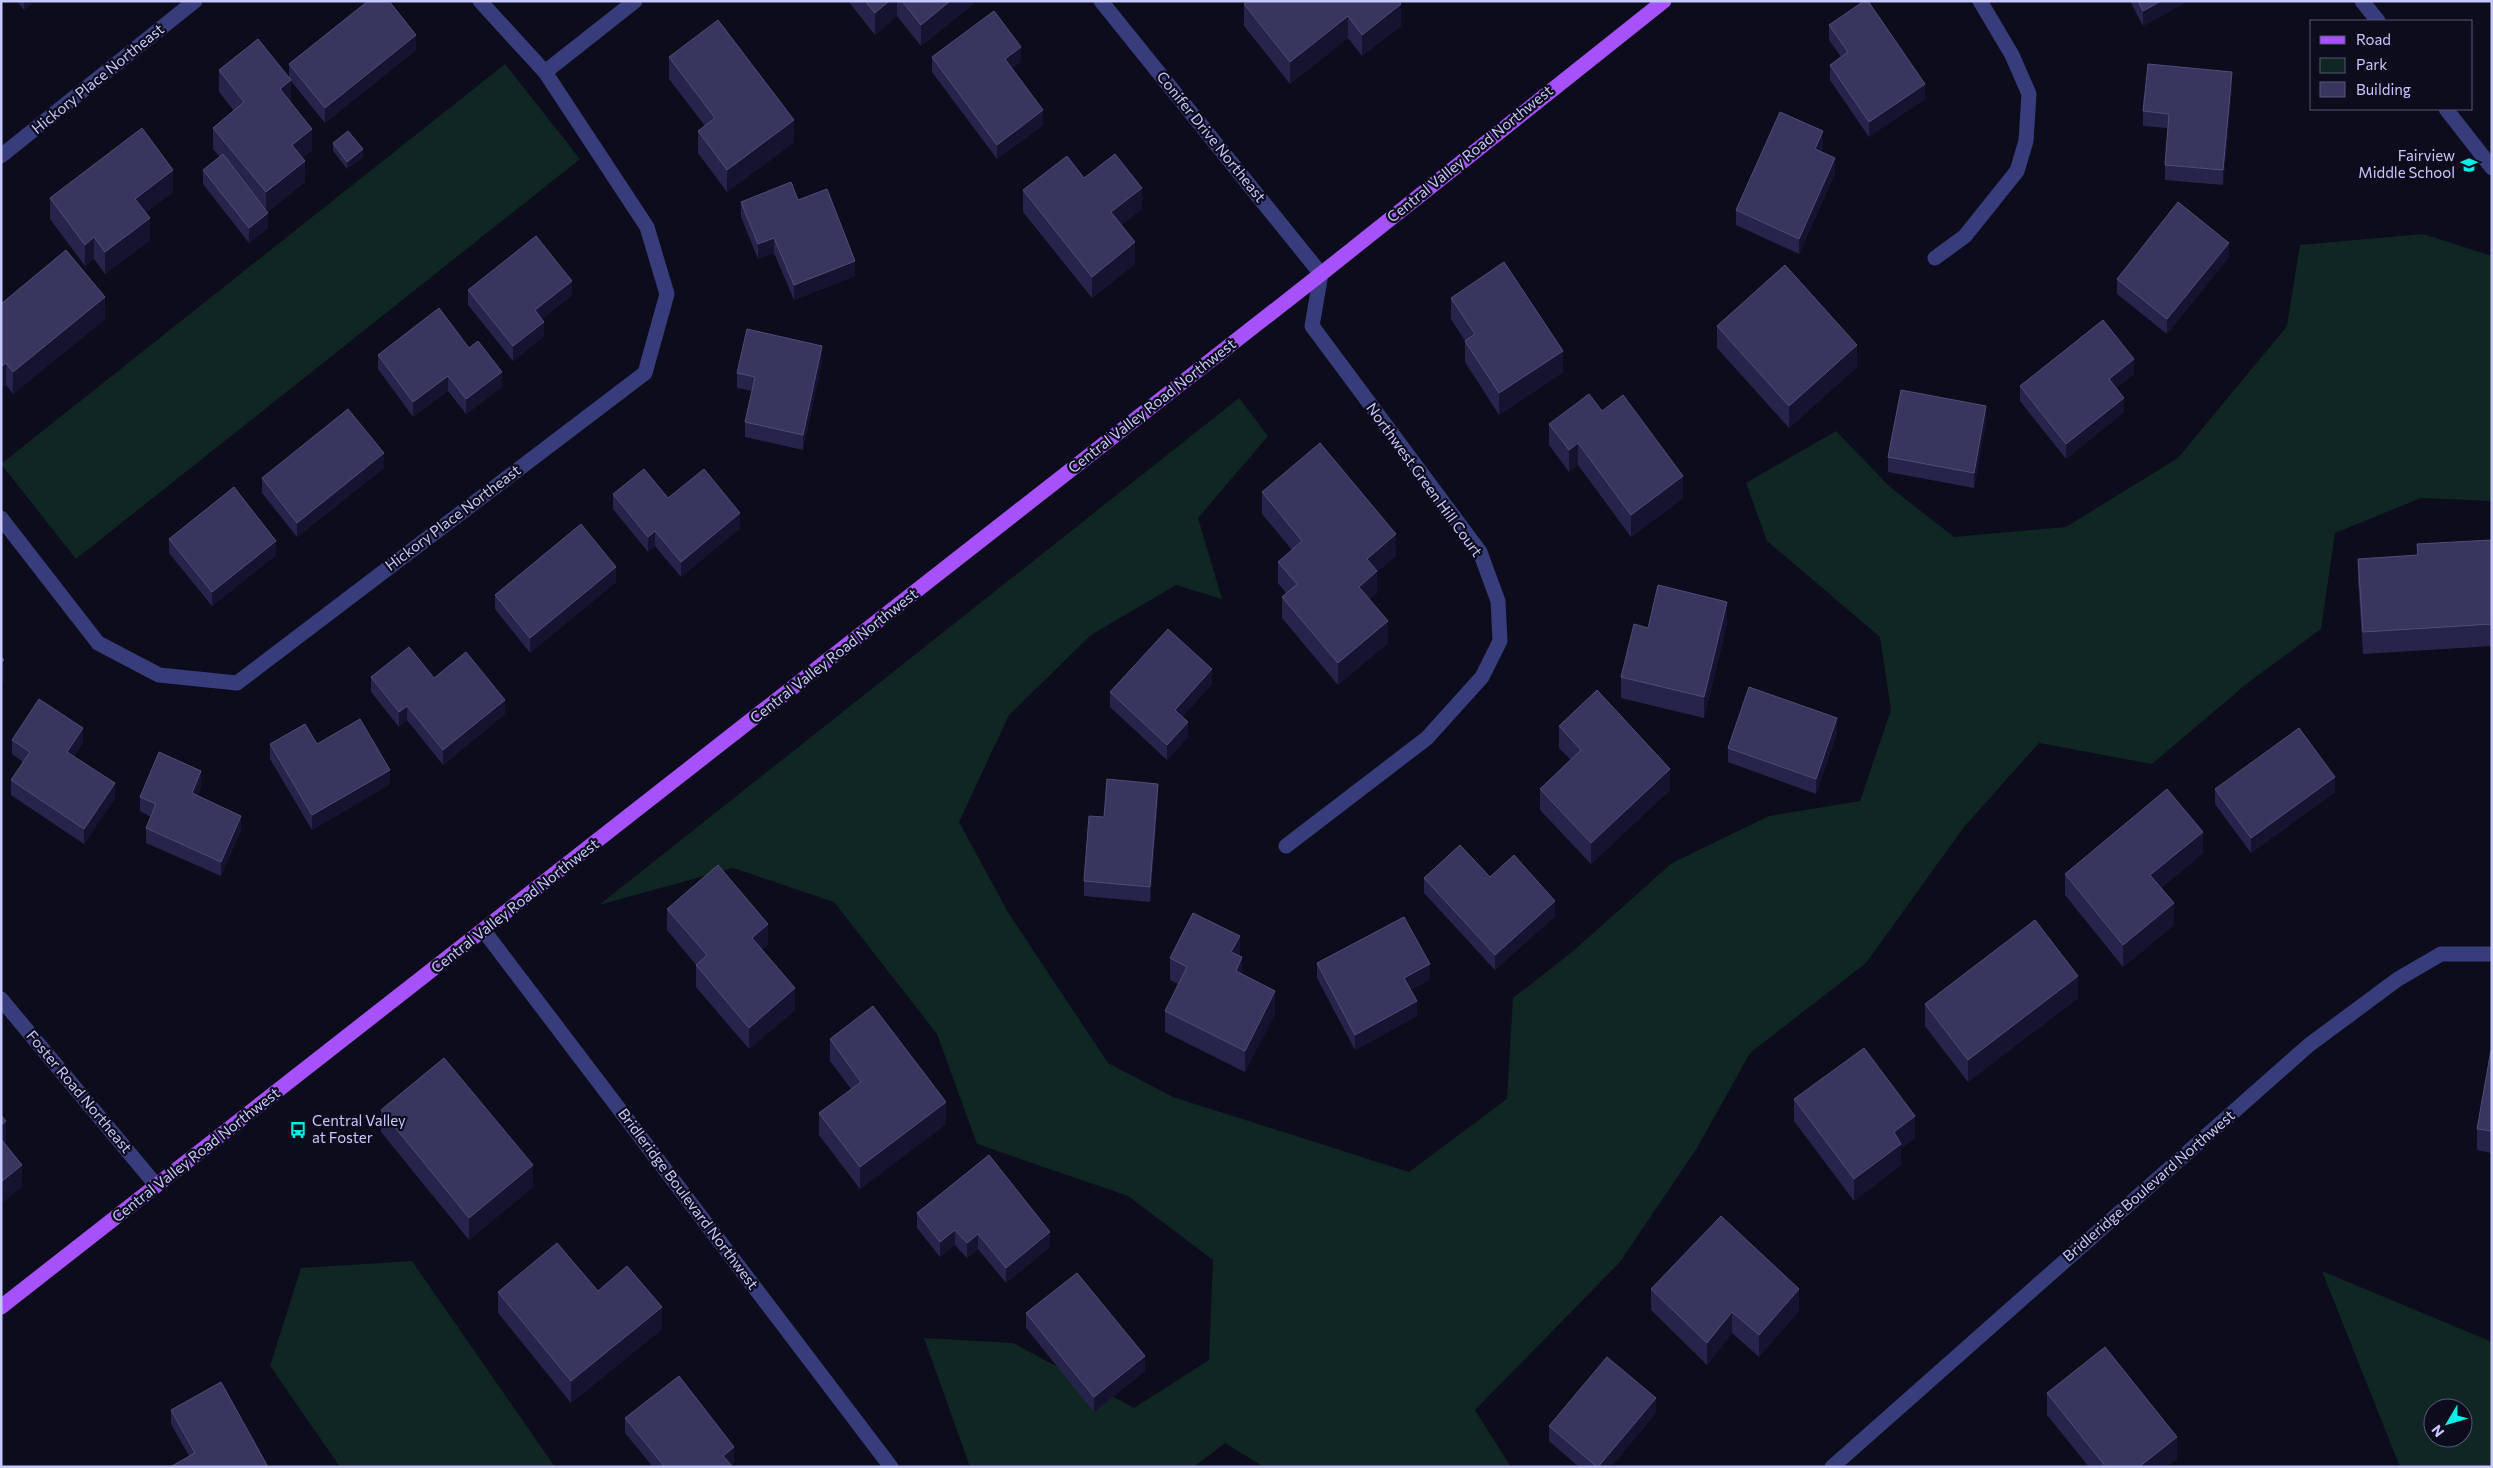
<svg xmlns="http://www.w3.org/2000/svg" width="2493" height="1468" font-family="Commissioner,sans-serif">
  <rect width="100%" height="100%" fill="#0c0c1c"/>
  <!-- green -->
  <path fill="#0f2622" fill-rule="evenodd" d="M505 64 580 159 76 559 1 464Z
    M2423 234 2492 256V501L2421 498 2335 533 2321 629 2250 681 2152 764 2039 743 1964 827 1866 963 1750 1053 1697 1148 1620 1262 1475 1410 1511 1467H1264L1225 1443 1194 1467H970L924 1338 1013 1343 1134 1408 1209 1360 1213 1260 1128 1196 977 1144 937 1034 834 902 733 868 599 905 1239 398 1268 436 1198 518 1222 599 1176 585 1091 635 1009 715 959 822 1009 914 1108 1063 1173 1097 1409 1172 1507 1099 1513 998 1572 952 1672 863 1769 816 1860 801 1891 710 1880 637 1767 541 1746 483 1836 431 1890 487 1954 537 2066 527 2178 458 2287 326 2300 245Z
    M412 1261 555 1467H340L270 1366 301 1268Z
    M2322 1271 2492 1342V1467H2400ZM2433 1408H2463V1438H2433Z"/>
  <g fill="none" stroke-linecap="round" stroke-linejoin="round">
    <!-- minor -->
    <path stroke="#373d7a" stroke-width="15" d="M1101 1 1321 274 1312 326 1480 552 1498 601 1500 641 1482 677 1427 738 1286 846
      M2362 1 2378 21
      M545 72 635 1
      M2446 109 2492 168
      M1 156 195 1
      M1935 258 1965 236 2017 171 2026 141 2029 94 2012 55 1980 1
      M1 518 98 643 159 675 237 683 645 373 667 294 647 227 545 72 480 1
      M484 931 891 1467
      M1 999 156 1185
      M1832 1467 2309 1045 2398 979 2441 954H2492"/>
    <!-- major -->
    <path stroke="#a651fc" stroke-width="15" d="M1 1307 1321 274 1664 1"/>
  </g>
  <!-- wall -->
  <path fill="#27244b" d="M17 1H35L24 10Z
    M848 1H977L921 46 897 16 875 35Z
    M1399 1 1401 26 1362 56 1348 38 1290 84 1244 26V4Z
    M2130 1H2188L2143 26Z
    M1829 25 1925 99 1869 137 1830 80V65L1841 57 1829 40Z
    M416 50 325 123 291 81V102L312 150 302 158 305 182 267 212 268 228 249 243 203 184V170L220 157 213 149V128L234 111 219 92V70L289 78V64Z
    M669 57 794 142 727 192 698 153V131L705 126 669 79Z
    M932 57 1021 62 1012 68 1043 125 997 159 932 72Z
    M2232 87 2223 185 2165 180V165L2168 128 2143 126V111Z
    M333 143 363 157 347 169 333 151Z
    M1823 146 1821 152 1835 173 1799 254 1736 225V210Z
    M1084 178 1142 209 1121 225 1135 264 1092 298 1023 212V190Z
    M173 192 146 212 150 240 105 274 94 259 85 266 50 219V198Z
    M798 200 855 276 794 300 774 253 758 259 741 217V202Z
    M2229 257 2167 334 2117 294V279Z
    M468 290 572 295 542 319 544 336 513 361 468 305Z
    M1451 298 1563 372 1499 415 1465 362V341L1451 319Z
    M1 304 105 319 13 394 6 385Z
    M1717 326 1857 367 1789 428 1717 348Z
    M469 348 502 387 466 414 448 391 413 417 378 369V355Z
    M822 361 803 450 745 437V422L752 391 737 388V373Z
    M2134 374 2116 388 2124 412 2066 459 2020 401V386Z
    M1602 411 1683 498 1631 537 1578 465 1569 472 1549 445V424Z
    M1986 421 1974 488 1888 472V457Z
    M384 468 297 537 262 493V478Z
    M1262 492 1396 556 1377 572V593L1370 599 1388 643 1338 685 1282 618V597L1286 593 1278 583V562L1292 550 1262 514Z
    M613 494 668 498 740 528 681 577 655 546 648 552 613 509Z
    M169 539 276 555 212 606 169 553Z
    M2492 540V646L2363 654 2358 581V559L2417 555V544Z
    M616 582 530 653 495 609V595Z
    M1727 623 1704 718 1621 698V677Z
    M371 677 434 678 505 714 443 765 407 720 399 727 371 692Z
    M1212 684 1182 717 1188 737 1167 760 1110 707V692Z
    M1559 726 1670 790 1591 864 1540 810V789L1571 760 1559 748Z
    M1837 733 1816 794 1728 762V748Z
    M12 740 83 743 74 756 115 798 84 844 11 795V780L23 762 12 754Z
    M270 744H317L390 784 312 830 270 759Z
    M201 786 197 796 241 830 221 876 146 843V828L151 817 140 811V797Z
    M2215 789 2335 792 2251 853 2215 804Z
    M1158 798 1150 902 1084 896V881L1104 817Z
    M2203 853 2161 888 2174 925 2123 967 2065 895V874Z
    M1490 877 1555 916 1495 970 1424 893V878Z
    M667 909 768 945 762 950 795 1010 749 1049 696 987V965L667 930Z
    M1240 956 1242 975 1275 1013 1245 1072 1165 1032V1011L1178 984 1170 980V958Z
    M1317 963 1430 979 1410 990 1417 1016 1355 1050 1317 978Z
    M2078 998 1968 1082 1925 1026V1004Z
    M830 1039 946 1124 860 1189 819 1135V1113L851 1089 830 1061Z
    M2492 1050V1153L2477 1150V1129Z
    M1794 1099 1915 1138 1901 1148V1165L1854 1201 1794 1121Z
    M381 1110 533 1187 469 1240 381 1132Z
    M917 1213 1050 1247 1006 1283 978 1249 967 1258 955 1245 940 1257 917 1228Z
    M1651 1289 1799 1311 1759 1357 1732 1333 1707 1365 1651 1310Z
    M598 1291 662 1329 571 1403 498 1313V1292Z
    M1026 1313 1145 1371 1094 1412 1026 1328Z
    M2047 1393 2177 1459 2166 1467H2089L2047 1415Z
    M171 1410 268 1467 189 1456 171 1424Z
    M1656 1413 1611 1467H1579L1549 1441V1426Z
    M625 1418 734 1462 731 1465 732 1467H653L625 1433Z"/>
  <!-- shaded-wall -->
  <path fill="#151330" d="M24 1H35L24 10Z
    M889 1H897V16L875 35V13Z
    M950 1H977L921 46V25Z
    M2161 1H2188L2143 26V11Z
    M1401 4V26L1362 56V35Z
    M1348 16V38L1290 84V62Z
    M416 35V50L325 123V108Z
    M1021 47V62L1005 73V59Z
    M2232 72V87L2223 185V170Z
    M291 80V102L280 111V89Z
    M1925 84V99L1869 137V122Z
    M1043 110V125L997 159V145Z
    M794 120V142L727 192V170Z
    M312 129V150L292 167V145Z
    M1823 131V146L1815 164V149Z
    M363 149V157L347 169V162Z
    M1835 158V173L1799 254V239Z
    M305 161V182L266 214V192Z
    M173 170V192L135 220V199Z
    M1142 188V209L1111 233V212Z
    M268 213V228L249 243V228Z
    M150 218V240L105 274V252Z
    M94 237V259L85 266V245Z
    M774 238V253L758 259V244Z
    M1135 242V264L1092 298V277Z
    M2229 243V257L2167 334V319Z
    M855 261V276L794 300V285Z
    M572 281V295L535 325V310Z
    M105 297V319L13 394V372Z
    M544 322V336L513 361V346Z
    M1857 345V367L1789 428V406Z
    M822 346V361L803 450V435Z
    M1563 351V372L1499 415V393Z
    M2134 359V374L2109 394V379Z
    M6 363V385L1 388V367Z
    M502 372V387L466 414V399Z
    M448 376V391L413 417V402Z
    M2124 398V412L2066 459V444Z
    M1986 406V421L1974 488V473Z
    M1578 443V465L1569 472V450Z
    M384 453V468L297 537V523Z
    M1683 476V498L1631 537V515Z
    M740 513V528L681 577V562Z
    M655 531V546L648 552V537Z
    M1396 534V556L1377 572V593L1359 608V587L1367 559Z
    M276 541V555L212 606V592Z
    M616 567V582L530 653V638Z
    M1727 602V623L1704 718V697Z
    M1388 621V643L1338 685V663Z
    M4 660V682L1 684V663Z
    M1212 669V684L1175 725V710Z
    M505 700V714L443 765V750Z
    M407 706V720L399 727V712Z
    M1837 718V733L1816 794V779Z
    M1188 722V737L1167 760V745Z
    M83 728V743L67 766V752Z
    M1670 769V790L1591 864V843Z
    M390 770V784L312 830V815Z
    M201 771V786L192 808V793Z
    M2335 777V792L2251 853V838Z
    M115 783V798L84 844V829Z
    M1158 784V798L1150 902V887Z
    M241 816V830L221 876V862Z
    M2203 832V853L2150 897V875Z
    M1555 901V916L1495 970V955Z
    M2174 903V925L2123 967V945Z
    M768 924V945L752 959V938Z
    M1240 936V958L1231 952Z
    M1242 957V979L1236 971Z
    M1430 964V979L1404 993V978Z
    M2078 976V998L1968 1082V1060Z
    M795 988V1010L749 1049V1028Z
    M1275 991V1013L1245 1072V1051Z
    M1417 1001V1016L1355 1050V1035Z
    M946 1102V1124L860 1189V1167Z
    M1915 1116V1138L1901 1148V1165L1854 1201V1179L1894 1132Z
    M6 1121V1143L1 1147V1125Z
    M22 1165V1187L1 1204V1182Z
    M533 1165V1187L469 1240V1218Z
    M955 1230V1245L940 1257V1242Z
    M1050 1232V1247L1006 1283V1268Z
    M978 1234V1249L967 1258V1243Z
    M1799 1289V1311L1759 1357V1335Z
    M662 1307V1329L571 1403V1381Z
    M1732 1312V1333L1707 1365V1343Z
    M1145 1356V1371L1094 1412V1397Z
    M1656 1398V1413L1611 1467H1598Z
    M2177 1437V1459L2166 1467H2139Z
    M734 1447V1462L729 1467 723 1456Z"/>
  <!-- building -->
  <path fill="#38365e" stroke="#4f4d77" d="M368 1H389L416 35 325 108 289 64Z
    M865 1H889L875 13Z
    M902 1H950L921 25Z
    M1248 1H1399L1401 4 1362 35 1348 16 1290 62 1244 4Z
    M1864 1H1868L1925 84 1869 122 1830 65 1848 52 1829 25Z
    M2138 1H2161L2143 11Z
    M994 11 1021 47 1005 59 1043 110 997 145 932 57Z
    M718 20 794 120 727 170 698 131 715 118 669 57Z
    M258 39 291 80 280 89 312 129 292 145 305 161 266 192 213 128 244 102 219 70Z
    M2148 64 2232 72 2223 170 2165 165 2169 114 2143 111Z
    M1780 112 1823 131 1815 149 1835 158 1799 239 1736 210Z
    M142 128 173 170 135 199 150 218 105 252 94 237 85 245 50 198Z
    M348 131 363 149 347 162 333 143Z
    M223 154 268 213 249 228 203 170Z
    M1115 154 1142 188 1111 212 1135 242 1092 277 1023 190 1067 156 1084 178Z
    M791 182 798 200 827 189 855 261 794 285 774 238 758 244 741 202Z
    M2178 202 2229 243 2167 319 2117 279Z
    M536 236 572 281 535 310 544 322 513 346 468 290Z
    M66 250 105 297 13 372 6 363 1 367V304Z
    M1504 262 1563 351 1499 393 1465 341 1475 334 1451 298Z
    M1785 265 1857 345 1789 406 1717 326Z
    M439 308 469 348 478 341 502 372 466 399 448 376 413 402 378 355Z
    M2103 320 2134 359 2109 379 2124 398 2066 444 2020 386Z
    M747 329 822 346 803 435 745 422 755 377 737 373Z
    M1901 390 1986 406 1974 473 1888 457Z
    M1589 394 1602 411 1623 395 1683 476 1631 515 1578 443 1569 450 1549 424Z
    M348 409 384 453 297 523 262 478Z
    M1320 443 1396 534 1367 559 1377 571 1359 587 1388 621 1338 663 1282 597 1297 584 1278 562 1302 541 1262 492Z
    M644 469 668 498 704 469 740 513 681 562 655 531 648 537 613 494Z
    M234 487 276 541 212 592 169 539Z
    M581 524 616 567 530 638 495 595Z
    M2492 540V624L2363 632 2358 559 2418 555 2417 544Z
    M1658 585 1727 602 1704 697 1621 677 1634 624 1648 628Z
    M1168 629 1212 669 1175 710 1188 722 1167 745 1110 692Z
    M409 647 434 678 466 652 505 700 443 750 407 706 399 712 371 677Z
    M1 656 4 660 1 663Z
    M1749 687 1837 718 1816 779 1728 748Z
    M1597 690 1670 769 1591 843 1540 789 1581 750 1559 726Z
    M39 699 83 728 67 752 115 783 84 829 11 780 30 752 12 740Z
    M360 719 390 770 312 815 270 744 305 724 317 744Z
    M2299 728 2335 777 2251 838 2215 789Z
    M159 752 201 771 192 793 241 816 221 862 146 828 156 804 140 797Z
    M1107 779 1158 784 1150 887 1084 881 1089 816 1104 817Z
    M2167 789 2203 832 2150 875 2174 903 2123 945 2065 874Z
    M1460 845 1490 877 1514 855 1555 901 1495 955 1424 878Z
    M718 865 768 924 752 938 795 988 749 1028 696 965 707 955 667 909Z
    M1193 913 1240 936 1231 952 1242 957 1236 971 1275 991 1245 1051 1165 1011 1187 967 1170 958Z
    M1404 917 1430 964 1404 978 1417 1001 1355 1035 1317 963Z
    M2035 920 2078 976 1968 1060 1925 1004Z
    M873 1006 946 1102 860 1167 819 1113 861 1082 830 1039Z
    M1864 1048 1915 1116 1894 1132 1901 1144 1854 1179 1794 1099Z
    M2491 1050H2492V1131L2477 1129Z
    M444 1058 533 1165 469 1218 381 1110Z
    M1 1115 6 1121 1 1125Z
    M1 1139 22 1165 1 1182Z
    M989 1155 1050 1232 1006 1268 978 1234 967 1243 955 1230 940 1242 917 1213Z
    M1721 1216 1799 1289 1759 1335 1732 1312 1707 1343 1651 1289Z
    M557 1243 598 1291 627 1266 662 1307 571 1381 498 1292Z
    M1077 1273 1145 1356 1094 1397 1026 1313Z
    M2105 1347 2177 1437 2139 1467H2106L2047 1393Z
    M1607 1357 1656 1398 1598 1467H1597L1549 1426Z
    M679 1376 734 1447 723 1456 732 1466 730 1467H665L625 1418Z
    M221 1382 268 1467H170L195 1453 171 1410Z"/>
  <!-- icons -->
  <defs>
    <g id="school-bare" transform="scale(1.35)"><path d="M0-5L7-2L0 1L-7-2ZM-4 1L0 2.5L4 1V4Q0 6-4 4Z" fill="#04ede6" stroke="#0c0c1c" stroke-width="2.5" paint-order="stroke"/></g>
    <g id="bus-bare" transform="scale(1.35)"><path d="M-5-6H5V4H4V6H2V4H-2V6H-4V4H-5ZM-3.5-4V0h7V-4ZM-3.5 1.2v1.5H-2V1.2ZM2 1.2v1.5H3.5V1.2Z" fill="#04ede6" stroke="#0c0c1c" stroke-width="2.5" paint-order="stroke"/></g>
  </defs>
  <g fill-rule="evenodd">
    <use href="#school-bare" x="2469" y="165"/>
    <use href="#bus-bare" x="298" y="1130"/>
  </g>
  <g text-anchor="middle" stroke-width="4.5" stroke-linejoin="round" paint-order="stroke">
    <!-- street labels -->
    <g font-size="15" fill="#c8c8fe" stroke="#0c0c1c">
      <text transform="translate(98 79) rotate(-39)" y="5">Hickory Place Northeast</text>
      <text transform="translate(1211 137) rotate(51)" y="5">Conifer Drive Northeast</text>
      <text transform="translate(1470 154) rotate(-39)" y="5">Central Valley Road Northwest</text>
      <text transform="translate(1152 406) rotate(-38)" y="5">Central Valley Road Northwest</text>
      <text transform="translate(1424 480) rotate(54)" y="5">Northwest Green Hill Court</text>
      <text transform="translate(453 518) rotate(-37)" y="5">Hickory Place Northeast</text>
      <text transform="translate(834 656) rotate(-38)" y="5">Central Valley Road Northwest</text>
      <text transform="translate(515 906) rotate(-38)" y="5">Central Valley Road Northwest</text>
      <text transform="translate(79 1092) rotate(50)" y="5">Foster Road Northeast</text>
      <text transform="translate(196 1155) rotate(-38)" y="5">Central Valley Road Northwest</text>
      <text transform="translate(2149 1186) rotate(-41)" y="5">Bridleridge Boulevard Northwest</text>
      <text transform="translate(688 1199) rotate(53)" y="5">Bridleridge Boulevard Northwest</text>
    </g>
    <!-- poi labels -->
    <g font-size="15" fill="#c8c8fe" stroke="#0c0c1c" text-anchor="end">
      <text x="2455" y="161">Fairview<tspan x="2455" dy="17">Middle School</tspan></text>
      <text x="312" y="1126" text-anchor="start">Central Valley<tspan x="312" dy="17">at Foster</tspan></text>
    </g>
  </g>
  <!-- border -->
  <rect width="2493" height="1468" fill="none" stroke="#c8c8fe" stroke-width="5"/>
  <!-- legend -->
  <rect x="2310" y="20" width="162" height="90" fill="#0c0c1c" stroke="#575776"/>
  <rect x="2320" y="36" width="25" height="8" fill="#a651fc" stroke="#575776"/>
  <text x="2356" y="45" font-size="15" fill="#c8c8fe">Road</text>
  <rect x="2320" y="58" width="25" height="15" fill="#0f2622" stroke="#575776"/>
  <text x="2356" y="70" font-size="15" fill="#c8c8fe">Park</text>
  <rect x="2320" y="82" width="25" height="15" fill="#38365e" stroke="#575776"/>
  <text x="2356" y="95" font-size="15" fill="#c8c8fe">Building</text>
  <!-- north arrow -->
  <g transform="translate(2448 1423) rotate(232)"><circle r="24" fill="#0c0c1c" stroke="#575776"/>
  <path d="M0-4L9 19L0 12L-9 19Z" fill="#04ede6"/>
  <text y="-8" font-size="14" font-weight="bold" text-anchor="middle" fill="#c8c8fe">N</text>
  </g>
</svg>
